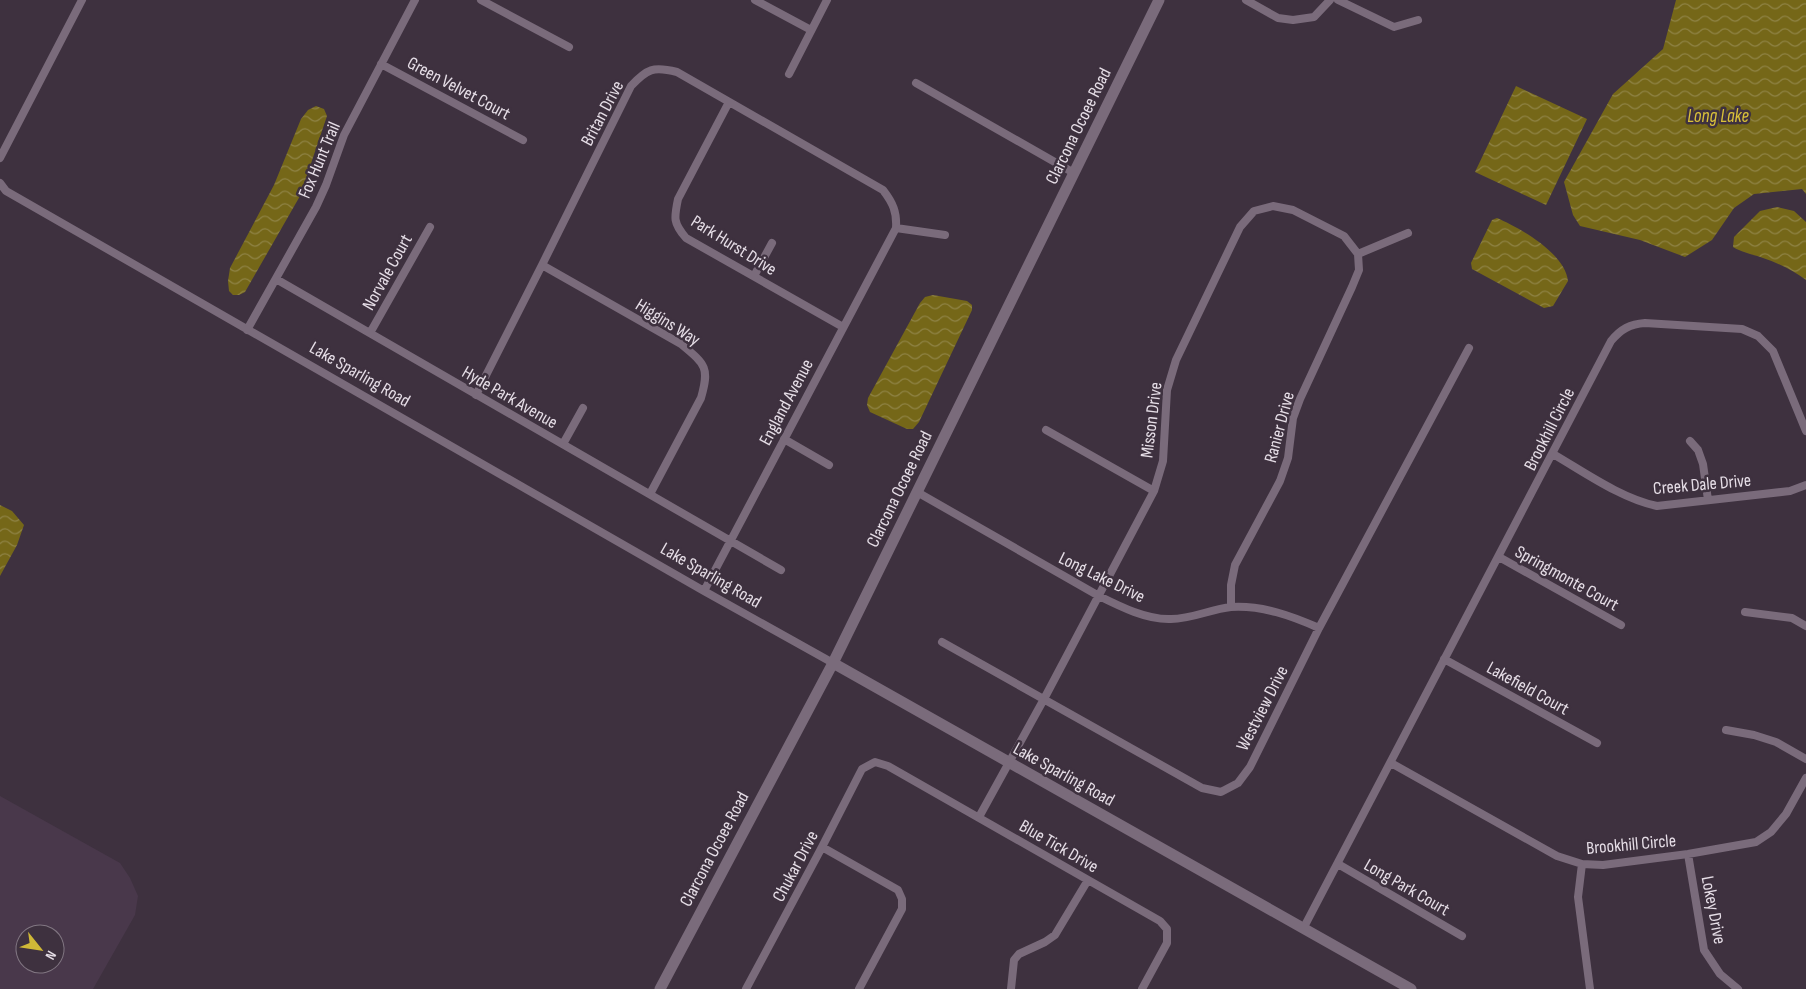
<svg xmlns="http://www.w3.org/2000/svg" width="1806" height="989" font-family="'Sofia Sans Condensed',sans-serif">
  <defs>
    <pattern id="water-waves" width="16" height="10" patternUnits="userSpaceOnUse" patternTransform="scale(1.25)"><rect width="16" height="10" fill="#756718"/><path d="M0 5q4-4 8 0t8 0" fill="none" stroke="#8f8345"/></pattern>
  </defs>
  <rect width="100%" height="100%" fill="#3e313f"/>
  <!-- built -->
  <path fill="#49384b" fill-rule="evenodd" d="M0 796 120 863 130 878 138 896 135 915 93 989H0ZM25 934H55V964H25Z"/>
  <!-- water -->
  <path fill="url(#water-waves)" d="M1676 0H1806V194L1802 189 1754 194 1734 208 1712 240 1685 257 1640 240 1580 226 1573 215 1564 182 1613 94 1663 49Z
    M1516 86 1587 119 1546 205 1475 172Z
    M316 106 324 109 327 116 300 196 245 292 239 295H233L229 291 228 281 230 268 274 185 301 119 308 110Z
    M1777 207 1794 211 1806 222V280C1794 271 1778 263 1763 258 1752 254 1743 253 1733 247L1734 237 1760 211Z
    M1497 218C1520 228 1565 253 1568 281L1553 306 1544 308 1472 269 1471 263 1492 220Z
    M933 295 967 301 972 305V310L919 422 913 429H907L870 412 867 405 868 398 920 303 925 297Z
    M0 505 12 511 24 525 17 545 0 576Z"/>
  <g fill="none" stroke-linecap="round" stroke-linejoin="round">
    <!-- street -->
    <path stroke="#7a6b7b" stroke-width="8" d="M481 0 569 47
      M755 0 811 30
      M1246 0 1278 18 1293 20 1314 17 1330 0
      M1338 0 1394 27 1418 20
      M381 64 523 140
      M789 74 827 0
      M916 83 1074 173
      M729 102 678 199C674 218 673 223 686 238L843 327
      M0 158 82 0
      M0 183 6 191 704 591 833 663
      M896 228 945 235
      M1358 254 1408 233
      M542 265 681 344C705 364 710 367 701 398L650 494
      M754 276 772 243
      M276 279 781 570
      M247 330 316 207 326 185 344 135 415 0
      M370 333 430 227
      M476 395 542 265 631 86C647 69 653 66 677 72L883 190C893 203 897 212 896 228L704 591
      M1046 430 1154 491
      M784 439 829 465
      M1690 441 1698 450 1703 464 1708 500
      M563 444 583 408
      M1553 454C1584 472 1622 499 1657 506L1790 491 1806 485
      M917 492 1099 596C1121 607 1147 620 1171 619 1192 619 1211 609 1231 607 1262 605 1292 616 1319 628
      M1499 557 1621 625
      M1231 607V585L1235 565 1280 481 1288 458 1293 418 1300 399 1352 287 1359 270 1358 254
      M1745 612 1792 618 1806 626
      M942 642 1202 788 1221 792 1238 783 1250 767 1319 628 1469 348
      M1444 659 1597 743
      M1726 730 1754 735 1776 742 1806 759
      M1391 763 1557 856 1582 864 1603 865 1688 854 1756 842 1771 832 1786 814 1806 778
      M979 817 1044 699 1154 491 1163 461 1167 390 1176 360 1240 227 1254 211 1273 206 1293 210 1344 236 1358 254
      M822 847 898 890 902 899V909L859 989
      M1688 854 1704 950 1720 974 1738 989
      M1338 864 1462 936
      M1582 864 1578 897 1590 989
      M1303 929 1611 341C1621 329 1630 324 1645 323L1742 329 1758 336 1773 351 1806 431
      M746 989 822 847 862 769 875 762 888 766 1160 921 1167 929V943L1142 989
      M1011 989 1014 960 1019 954 1045 942 1055 935 1088 880"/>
    <!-- secondary -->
    <path stroke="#7a6b7b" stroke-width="11" d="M833 663 1411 989
      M660 989 833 663 1159 0"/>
  </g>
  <g text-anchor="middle" stroke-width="5" stroke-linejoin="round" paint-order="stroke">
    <!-- street labels -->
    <g font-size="18" fill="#e6dee7" stroke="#3e313f">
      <text transform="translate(459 88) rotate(28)" y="6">Green Velvet Court</text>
      <text transform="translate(602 113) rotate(-62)" y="6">Britan Drive</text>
      <text transform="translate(1078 126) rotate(-64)" y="6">Clarcona Ocoee Road</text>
      <text transform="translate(319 160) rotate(-67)" y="6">Fox Hunt Trail</text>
      <text transform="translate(734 245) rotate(32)" y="6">Park Hurst Drive</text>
      <text transform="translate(387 272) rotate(-61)" y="6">Norvale Court</text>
      <text transform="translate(668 322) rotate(32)" y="6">Higgins Way</text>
      <text transform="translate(360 374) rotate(30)" y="6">Lake Sparling Road</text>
      <text transform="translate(510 397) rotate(30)" y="6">Hyde Park Avenue</text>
      <text transform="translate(786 402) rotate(-62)" y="6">England Avenue</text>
      <text transform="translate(1151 420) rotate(-83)" y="6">Misson Drive</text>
      <text transform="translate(1279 427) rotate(-75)" y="6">Ranier Drive</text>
      <text transform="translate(1549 429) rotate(-63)" y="6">Brookhill Circle</text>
      <text transform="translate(1702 484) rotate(-5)" y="6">Creek Dale Drive</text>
      <text transform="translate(899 489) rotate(-64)" y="6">Clarcona Ocoee Road</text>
      <text transform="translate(711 575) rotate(30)" y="6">Lake Sparling Road</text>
      <text transform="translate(1102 577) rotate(26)" y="6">Long Lake Drive</text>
      <text transform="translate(1567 578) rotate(29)" y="6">Springmonte Court</text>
      <text transform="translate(1528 688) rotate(29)" y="6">Lakefield Court</text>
      <text transform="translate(1262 708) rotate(-63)" y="6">Westview Drive</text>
      <text transform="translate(1064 774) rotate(29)" y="6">Lake Sparling Road</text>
      <text transform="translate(1631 844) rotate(-5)" y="6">Brookhill Circle</text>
      <text transform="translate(1059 846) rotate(30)" y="6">Blue Tick Drive</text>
      <text transform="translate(714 849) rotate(-62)" y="6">Clarcona Ocoee Road</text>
      <text transform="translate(795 866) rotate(-62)" y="6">Chukar Drive</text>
      <text transform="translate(1407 887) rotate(30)" y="6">Long Park Court</text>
      <text transform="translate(1714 910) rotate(79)" y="6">Lokey Drive</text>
    </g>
    <!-- water labels -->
    <g font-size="19" font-style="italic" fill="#dbc239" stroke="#3e313f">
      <text x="1718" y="122">Long Lake</text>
    </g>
  </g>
  <!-- north arrow -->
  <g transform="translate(40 949) rotate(120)"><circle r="24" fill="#3e313f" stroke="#817682"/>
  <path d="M0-4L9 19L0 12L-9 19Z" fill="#cfb837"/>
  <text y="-8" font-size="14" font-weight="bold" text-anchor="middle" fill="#e6dee7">N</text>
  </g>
</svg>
